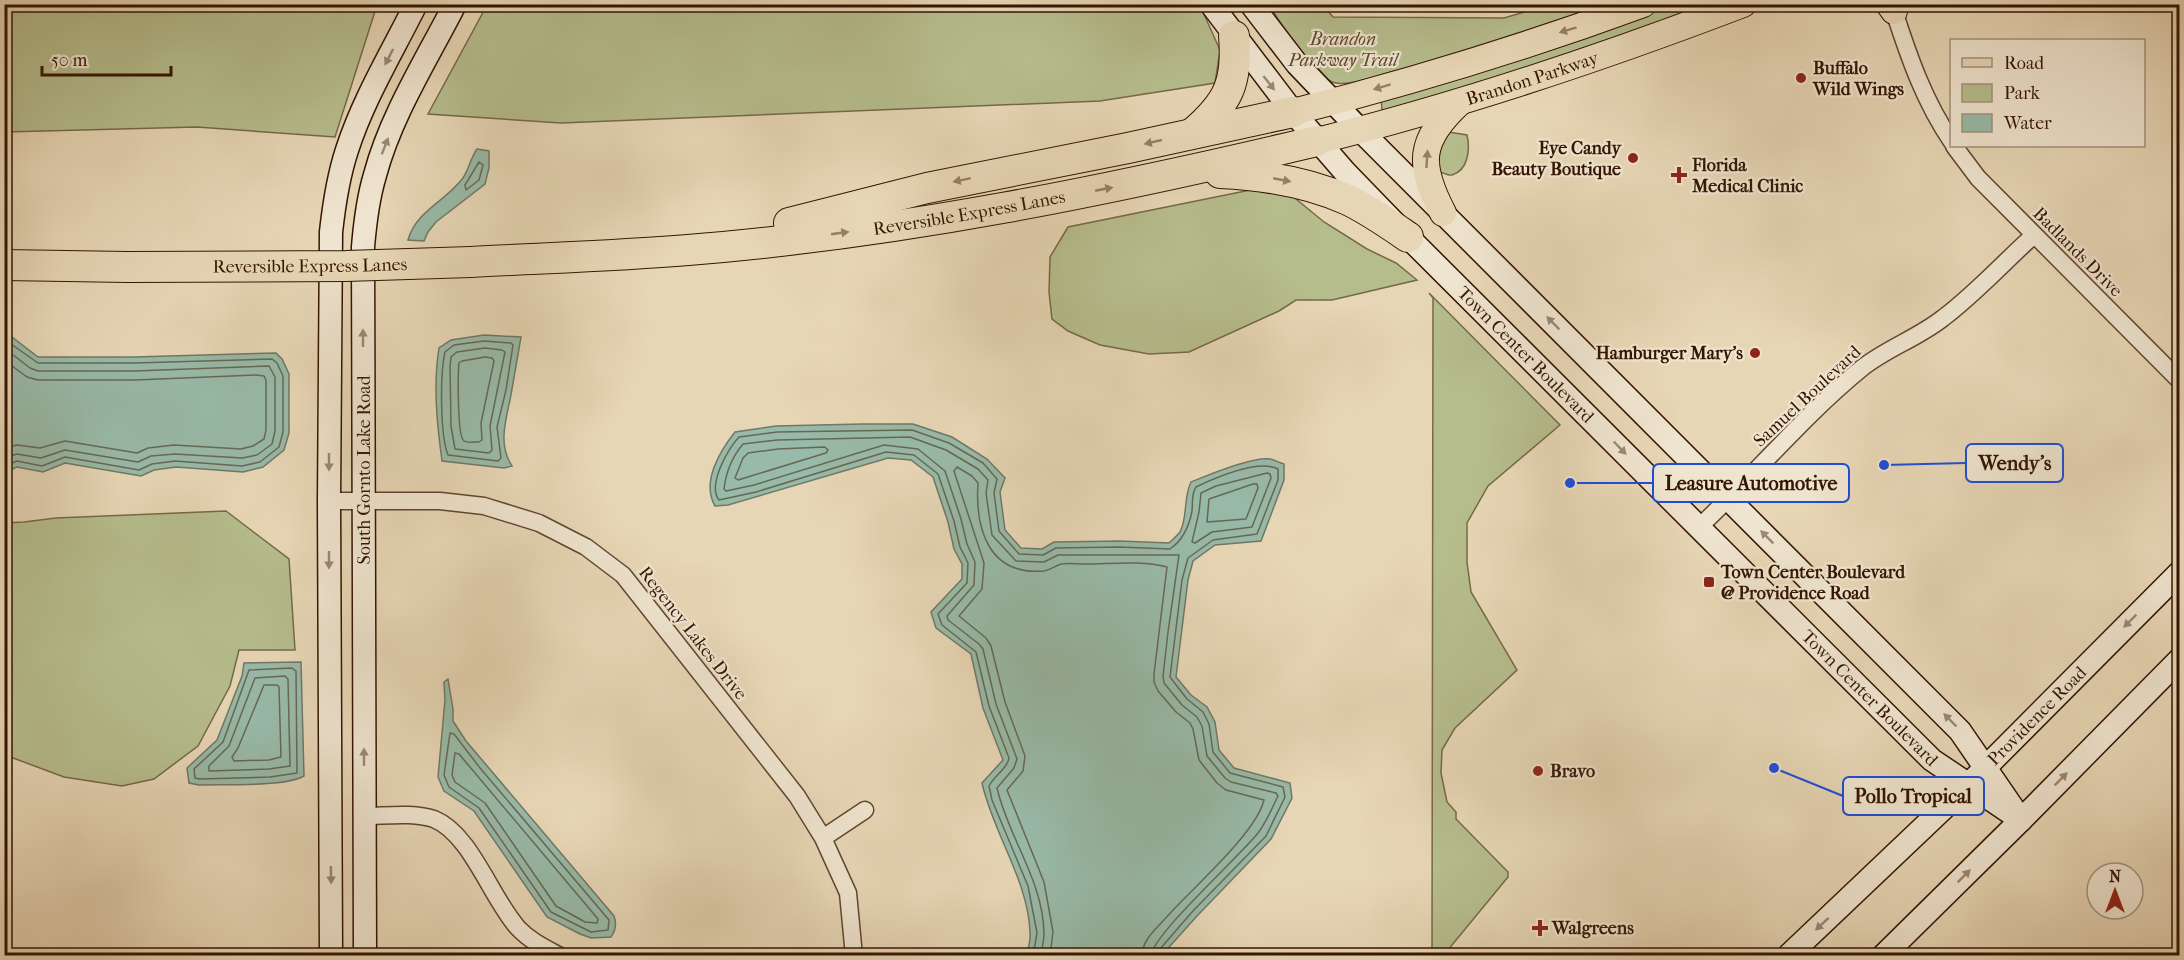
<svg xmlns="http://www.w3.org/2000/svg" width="2184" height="960" font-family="'IM FELL French Canon',serif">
  <rect width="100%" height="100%" fill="#e7d6b5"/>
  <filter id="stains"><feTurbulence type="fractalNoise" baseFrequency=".00333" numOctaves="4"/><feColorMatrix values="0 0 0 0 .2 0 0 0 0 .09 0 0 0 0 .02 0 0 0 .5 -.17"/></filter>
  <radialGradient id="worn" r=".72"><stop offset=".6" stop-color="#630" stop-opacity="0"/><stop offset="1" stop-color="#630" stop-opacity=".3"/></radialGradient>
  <!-- green -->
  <path fill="#b6bd8d" stroke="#756948" stroke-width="1.5" d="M4 5 5 4 377 5 335 137 197 127 5 132Z
    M487 5H1198L1203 12 1220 50 1215 83 1100 101 561 123 428 114Z
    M1269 5H1323L1333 17 1504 18 1548 5H1602C1534 28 1467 50 1398 70 1381 74 1352 86 1336 83 1315 79 1281 23 1269 5Z
    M1435 5 1436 4 1518 5 1503 9H1435Z
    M1669 5H1721L1638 34 1389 112 1382 110 1381 99 1559 43Z
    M1448 132 1467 135C1470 148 1469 170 1452 175 1448 176 1441 172 1437 171 1436 157 1442 144 1448 132Z
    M1265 187 1285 190 1324 222 1367 249 1396 263 1417 280 1332 300H1296L1279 311 1189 352 1149 354 1100 345 1068 331 1052 319 1049 292 1050 257 1068 227Z
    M1429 293 1560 425 1488 486 1467 523V562L1471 592 1517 670 1455 728 1442 750 1441 773 1447 802 1456 812V819L1508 872V877L1443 956 1432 955 1433 298Z
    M226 511 289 559 295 650H239L230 686 198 746 154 779 122 786 64 777 5 755V523L24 522 56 518Z"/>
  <!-- water -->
  <path fill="#98baa8" stroke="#707866" stroke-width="1.5" d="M477 149 489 151V168L485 184 436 222 428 232 424 241 408 240C416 211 446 201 463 178 469 169 471 157 477 149Z
    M484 335 521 337C518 355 515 372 512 389 508 415 496 442 512 466L504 468 442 461C437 424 433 385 439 348L451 340Z
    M12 337 38 357H134L276 353 282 359 289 374V433L284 450 263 467 243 472 176 467 154 470 141 476 65 463 43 472 17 467 5 472V338Z
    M862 424H913L952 437 987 459 1005 478 1000 492 1005 530 1021 548 1042 549 1054 542 1120 541 1169 543C1172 540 1177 536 1180 532 1188 517 1183 498 1191 482 1208 475 1253 456 1270 459 1275 460 1280 463 1284 464V480L1261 541 1215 545 1193 561 1188 580 1176 677 1191 695 1207 707 1215 722 1219 750 1234 768 1290 783 1292 798 1271 839 1197 916 1162 955H1027C1028 948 1031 940 1030 933 1029 882 993 833 982 783L1003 760 983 708 971 654 936 628 931 612 962 579V564L954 549 948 522 933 477 911 460 888 458 728 505 715 506C701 482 720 451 735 432L776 426Z
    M301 662 304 776C286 787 223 784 199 785L189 783 187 768 217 740 242 676 244 663Z
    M448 679 453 709V721L466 741 614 916C617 924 616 930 611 937L591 938 580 934 547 917 474 811 444 791 438 777 445 700 444 682Z"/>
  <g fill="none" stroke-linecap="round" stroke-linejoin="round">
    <!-- shore -->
    <path stroke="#666855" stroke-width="1.5" d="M479 162 483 165 479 180 466 190 465 185Z
      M484 341 511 343 513 345 506 390 497 427 501 458 498 461 448 455C440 435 440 374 445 352L454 345Z
      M4 343 11 344 38 363H134L272 359 277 363 283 376V432L279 447 260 462 242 466 175 461 152 464 139 470 65 457 42 466 17 461 4 466
      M485 348 502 350 505 352 490 426 492 450 489 453 455 449 451 426 450 366 451 357 457 352Z
      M4 351H8L30 368 38 371H134L269 366 275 377V431L272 444 257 455 242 458 175 454 151 456 138 462 65 450 41 458 17 454 4 458
      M485 357 492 358 494 361 481 423 482 440 479 442C475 442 467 443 464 441 457 437 458 373 459 363L462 361Z
      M4 360 27 377 38 380H135L256 375 264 376 266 380V430L264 439 253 446 241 449 174 445 148 448 137 453 65 441 40 448 17 445 4 448
      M825 447 828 450 826 453 738 480 735 478 743 458 748 453 778 449Z
      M1267 473 1270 474 1271 478 1252 527 1212 532 1195 543 1192 542 1199 512 1201 493 1216 486Z
      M1253 484H1257L1258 488 1246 519 1207 522 1209 499Z
      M292 668 296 671 297 773 270 777 200 779 195 778 194 769 223 742 249 670Z
      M285 676 288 679 290 766 269 769 209 771V766L229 746 255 678Z
      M264 685H277L279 687 281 757 269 760 234 761 232 757 238 748Z
      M450 733 454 734 480 768 609 920 608 930 591 932 551 912 479 808 449 787 444 775Z
      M455 753 459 754 598 919 597 923 585 922 556 906 485 803 455 782 452 775Z
      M1033 956 1037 933 1028 886 992 800 989 786C994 776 1008 768 1009 758L989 706 976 652 942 625 938 614 967 583 968 563 960 547 954 521 938 474 914 455 886 452 756 492 719 500C707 485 728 449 739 437L777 432 912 430 949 443 983 463 997 479 994 493 999 531 1019 554 1043 555 1056 548 1119 547 1170 549C1183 540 1189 527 1192 511 1193 502 1191 495 1196 487 1215 478 1258 459 1278 469V480L1257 534 1213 540 1188 558 1182 580 1170 677 1187 699 1203 712 1209 724 1213 752 1230 773 1283 787 1285 797 1266 836 1192 912 1160 949 1158 956
      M1041 956C1042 948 1044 940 1044 933 1043 880 1008 837 997 788L1014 768 1017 759 996 704 983 649 979 644 948 620 947 616 974 585 975 562 967 544 961 519 945 471 918 449 884 445 754 485 726 491 724 489C726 472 732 457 743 444L777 440 910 437 946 450 978 469 988 480 986 493 992 535 1016 561 1044 562 1058 555H1179L1168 632 1163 676 1164 683 1182 705 1197 717 1202 726 1207 756 1225 778 1231 782 1276 793 1278 796C1272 808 1266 823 1258 833 1240 856 1152 935 1151 956
      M1050 956 1053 932 1044 882 1007 790 1023 771 1025 756 1005 702 991 646 986 638 959 616 982 589 984 563 954 471 957 467 972 476 978 483C975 528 988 576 1044 571 1050 570 1055 566 1061 564 1068 563 1077 564 1084 564 1111 564 1141 560 1167 567L1154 674V682L1158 691 1176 712 1190 723 1193 729 1199 760 1217 783 1226 790 1264 800C1256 834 1189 891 1163 921 1154 931 1142 941 1142 956"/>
    <!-- street casing -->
    <g stroke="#61452f" stroke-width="19">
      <path id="street" d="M1894 11C1909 57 1924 101 1952 142
        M1954 146 1978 178 2180 381
        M329 501H440L484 506 539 523 586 547 623 575 797 796 823 838 848 893 854 956
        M1698 528C1754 476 1803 416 1862 368 1887 348 1918 338 1943 318 1975 294 2004 262 2034 235
        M364 816C386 816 413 812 434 819 471 834 491 898 518 928 530 941 545 948 560 956
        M823 838 865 810"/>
    </g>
    <!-- secondary casing -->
    <g stroke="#341502" stroke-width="25">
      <g id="secondary">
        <path id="s1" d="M1211 4 1293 112 1345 172 1408 237 1932 760 2021 820"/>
        <path d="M1251 4 1297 64 1360 130 1960 731 2015 811"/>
        <path d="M331 956 329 501 331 232C334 205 338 177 347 150 363 100 392 52 416 4"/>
        <path d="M365 956 363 247C365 223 368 198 375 175 391 115 427 59 455 4"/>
        <path id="s2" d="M1788 956 1968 785 2180 572"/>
        <path d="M1883 956 2021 820 2180 659"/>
      </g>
    </g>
    <!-- primary casing -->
    <g stroke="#341502" stroke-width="28">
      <g id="primary">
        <path d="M1889 4 1894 11"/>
        <path d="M1293 112C1411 82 1529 46 1643 4"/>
        <path id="s3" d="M1317 141C1462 105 1604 57 1743 4"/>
        <path d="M1443 213C1418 165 1418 141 1459 103"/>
      </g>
    </g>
    <!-- highway casing -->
    <g stroke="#341502" stroke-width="32">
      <g id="highway">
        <path d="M1193 133C1228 103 1238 83 1234 36"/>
        <path d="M1220 173C1264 175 1308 182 1348 200 1369 210 1389 224 1408 237"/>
        <path d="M789 223 927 188 1128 148 1293 112"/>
        <path id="s4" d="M471 262C544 258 616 256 688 250 901 233 1111 190 1317 141"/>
        <path d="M4 265 128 267"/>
      </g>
    </g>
    <!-- street -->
    <use href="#street" stroke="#efe4cf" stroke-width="16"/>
    <!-- secondary -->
    <use href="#secondary" stroke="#efe4cf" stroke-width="22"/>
    <!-- primary -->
    <use href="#primary" stroke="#e7d6b5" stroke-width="26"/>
    <!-- highway -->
    <use href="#highway" stroke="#e7d6b5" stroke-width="30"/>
    <!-- highway-bridge casing -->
    <g stroke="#341502" stroke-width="32" stroke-linecap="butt">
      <g id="highway-bridge">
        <path id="s5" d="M128 267 346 266 471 262"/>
      </g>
    </g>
    <!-- highway-bridge -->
    <use href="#highway-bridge" stroke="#e7d6b5" stroke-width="30"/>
  </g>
  <!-- one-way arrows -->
  <defs><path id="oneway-solid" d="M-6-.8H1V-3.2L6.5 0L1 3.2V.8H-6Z" transform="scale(1.5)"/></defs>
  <g fill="#967f64">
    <use href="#oneway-solid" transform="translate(1568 30) rotate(163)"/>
    <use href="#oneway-solid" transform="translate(1382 87) rotate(163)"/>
    <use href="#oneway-solid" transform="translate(1153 142) rotate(167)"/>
    <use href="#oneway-solid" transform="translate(1427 159) rotate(-86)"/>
    <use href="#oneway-solid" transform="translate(962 180) rotate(168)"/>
    <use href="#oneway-solid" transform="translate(1282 180) rotate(11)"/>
    <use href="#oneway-solid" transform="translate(1104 189) rotate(-11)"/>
    <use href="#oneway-solid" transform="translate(840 233) rotate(-8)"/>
  </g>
  <g fill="#9b8773">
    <use href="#oneway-solid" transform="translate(389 57) rotate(117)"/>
    <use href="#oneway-solid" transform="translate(1269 83) rotate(52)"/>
    <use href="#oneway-solid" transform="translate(385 146) rotate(-69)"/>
    <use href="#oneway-solid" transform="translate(1553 323) rotate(-135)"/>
    <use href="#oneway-solid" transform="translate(363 338) rotate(-90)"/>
    <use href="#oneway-solid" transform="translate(1620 448) rotate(46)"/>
    <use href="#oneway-solid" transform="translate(329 462) rotate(90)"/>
    <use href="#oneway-solid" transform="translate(1767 537) rotate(-135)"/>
    <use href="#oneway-solid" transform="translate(329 560) rotate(90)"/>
    <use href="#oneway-solid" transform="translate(2130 621) rotate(135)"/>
    <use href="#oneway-solid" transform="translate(1950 720) rotate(-135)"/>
    <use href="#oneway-solid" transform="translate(364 757) rotate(-90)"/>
    <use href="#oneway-solid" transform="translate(2061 779) rotate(-45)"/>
    <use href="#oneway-solid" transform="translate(331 875) rotate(89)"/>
    <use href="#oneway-solid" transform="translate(1964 876) rotate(-45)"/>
    <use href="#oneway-solid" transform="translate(1822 924) rotate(137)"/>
  </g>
  <!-- markers -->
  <g fill="#8f2418" stroke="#efe4cf" stroke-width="2">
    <circle cx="1801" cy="78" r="6"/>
    <circle cx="1633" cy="158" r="6"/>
    <path d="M1676 166h6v6h6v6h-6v6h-6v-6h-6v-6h6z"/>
    <circle cx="1755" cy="353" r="6"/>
    <rect x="1703" y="576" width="12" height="12" rx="3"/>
    <circle cx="1538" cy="771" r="6"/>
    <path d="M1537 919h6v6h6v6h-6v6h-6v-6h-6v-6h6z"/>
  </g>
  <g text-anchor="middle" stroke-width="4.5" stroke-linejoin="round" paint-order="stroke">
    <!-- park labels -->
    <g font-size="18" font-style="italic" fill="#5b472c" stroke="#efe4cf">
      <text x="1343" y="45">Brandon<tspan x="1343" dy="21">Parkway Trail</tspan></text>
    </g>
    <!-- poi labels -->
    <g font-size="18" font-weight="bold" fill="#341502" stroke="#efe4cf" text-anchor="start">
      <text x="1813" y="74">Buffalo<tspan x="1813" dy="21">Wild Wings</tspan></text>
      <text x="1621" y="154" text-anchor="end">Eye Candy<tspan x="1621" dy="21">Beauty Boutique</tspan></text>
      <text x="1692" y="171">Florida<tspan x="1692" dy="21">Medical Clinic</tspan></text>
      <text x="1743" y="359" text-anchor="end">Hamburger Mary's</text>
      <text x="1721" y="578">Town Center Boulevard<tspan x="1721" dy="21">@ Providence Road</tspan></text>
      <text x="1550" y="777">Bravo</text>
      <text x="1552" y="934">Walgreens</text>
    </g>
    <!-- street labels -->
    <g font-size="18" fill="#341502" stroke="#efe4cf">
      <text dy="6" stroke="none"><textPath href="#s3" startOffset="224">Brandon Parkway</textPath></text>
      <text dy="6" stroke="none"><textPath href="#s4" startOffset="501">Reversible Express Lanes</textPath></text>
      <text transform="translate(2078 252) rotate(45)" y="6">Badlands Drive</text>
      <text dy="6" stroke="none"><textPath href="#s5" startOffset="182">Reversible Express Lanes</textPath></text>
      <text dy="6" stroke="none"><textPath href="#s1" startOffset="472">Town Center Boulevard</textPath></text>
      <text transform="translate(1807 396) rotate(-43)" y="6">Samuel Boulevard</text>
      <text transform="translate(364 470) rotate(-90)" y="6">South Gornto Lake Road</text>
      <text transform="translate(693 633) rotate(52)" y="6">Regency Lakes Drive</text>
      <text dy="6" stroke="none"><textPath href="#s1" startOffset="958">Town Center Boulevard</textPath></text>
      <text dy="6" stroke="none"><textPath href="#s2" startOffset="346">Providence Road</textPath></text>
    </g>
  </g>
  <!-- callouts -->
  <path fill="none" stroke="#1d4ed8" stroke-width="2" d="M1884 465L1966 463M1570 483L1653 483M1774 768L1843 796"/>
  <g fill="#1d4ed8" stroke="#efe4cf" stroke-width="2">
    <circle cx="1884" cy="465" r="6"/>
    <circle cx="1570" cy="483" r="6"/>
    <circle cx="1774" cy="768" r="6"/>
  </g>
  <g fill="#efe4cf" stroke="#1d4ed8" stroke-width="2">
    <rect x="1966" y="444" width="97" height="38" rx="6"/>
    <rect x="1653" y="464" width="196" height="38" rx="6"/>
    <rect x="1843" y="777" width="141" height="38" rx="6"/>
  </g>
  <g font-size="20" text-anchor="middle" font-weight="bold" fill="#341502">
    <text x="2015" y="470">Wendy's</text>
    <text x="1751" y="490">Leasure Automotive</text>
    <text x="1913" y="803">Pollo Tropical</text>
  </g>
  <!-- margin -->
  <rect width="2184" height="960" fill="none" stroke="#e7d6b5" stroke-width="24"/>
  <rect x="6" y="6" width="2172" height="948" fill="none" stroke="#341502" stroke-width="3"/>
  <rect x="12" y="12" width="2160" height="936" fill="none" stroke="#341502" stroke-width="1.5"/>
  <!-- legend -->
  <rect x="1950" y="39" width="195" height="108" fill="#efe4cf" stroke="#a4917d" stroke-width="1.5"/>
  <rect x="1962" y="58" width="30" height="9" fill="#e7d6b5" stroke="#a4917d" stroke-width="1.5"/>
  <text x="2004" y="69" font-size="18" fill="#341502">Road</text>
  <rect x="1962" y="84" width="30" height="18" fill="#b6bd8d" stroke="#a4917d" stroke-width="1.5"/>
  <text x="2004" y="99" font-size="18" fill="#341502">Park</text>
  <rect x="1962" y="114" width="30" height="18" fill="#98baa8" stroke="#a4917d" stroke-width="1.5"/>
  <text x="2004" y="129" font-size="18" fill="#341502">Water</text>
  <!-- north arrow -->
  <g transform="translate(2115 891)"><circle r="28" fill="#efe4cf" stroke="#a4917d" stroke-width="1.5"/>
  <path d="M0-4.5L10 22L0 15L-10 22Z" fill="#8f2418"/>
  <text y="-9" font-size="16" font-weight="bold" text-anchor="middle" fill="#341502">N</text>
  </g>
  <!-- scale -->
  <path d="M42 66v9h129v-9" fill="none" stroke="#341502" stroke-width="3"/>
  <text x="51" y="66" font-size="18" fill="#341502" stroke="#efe4cf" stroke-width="4.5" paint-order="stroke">50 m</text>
  <rect width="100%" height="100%" filter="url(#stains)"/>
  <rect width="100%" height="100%" fill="url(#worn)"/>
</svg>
